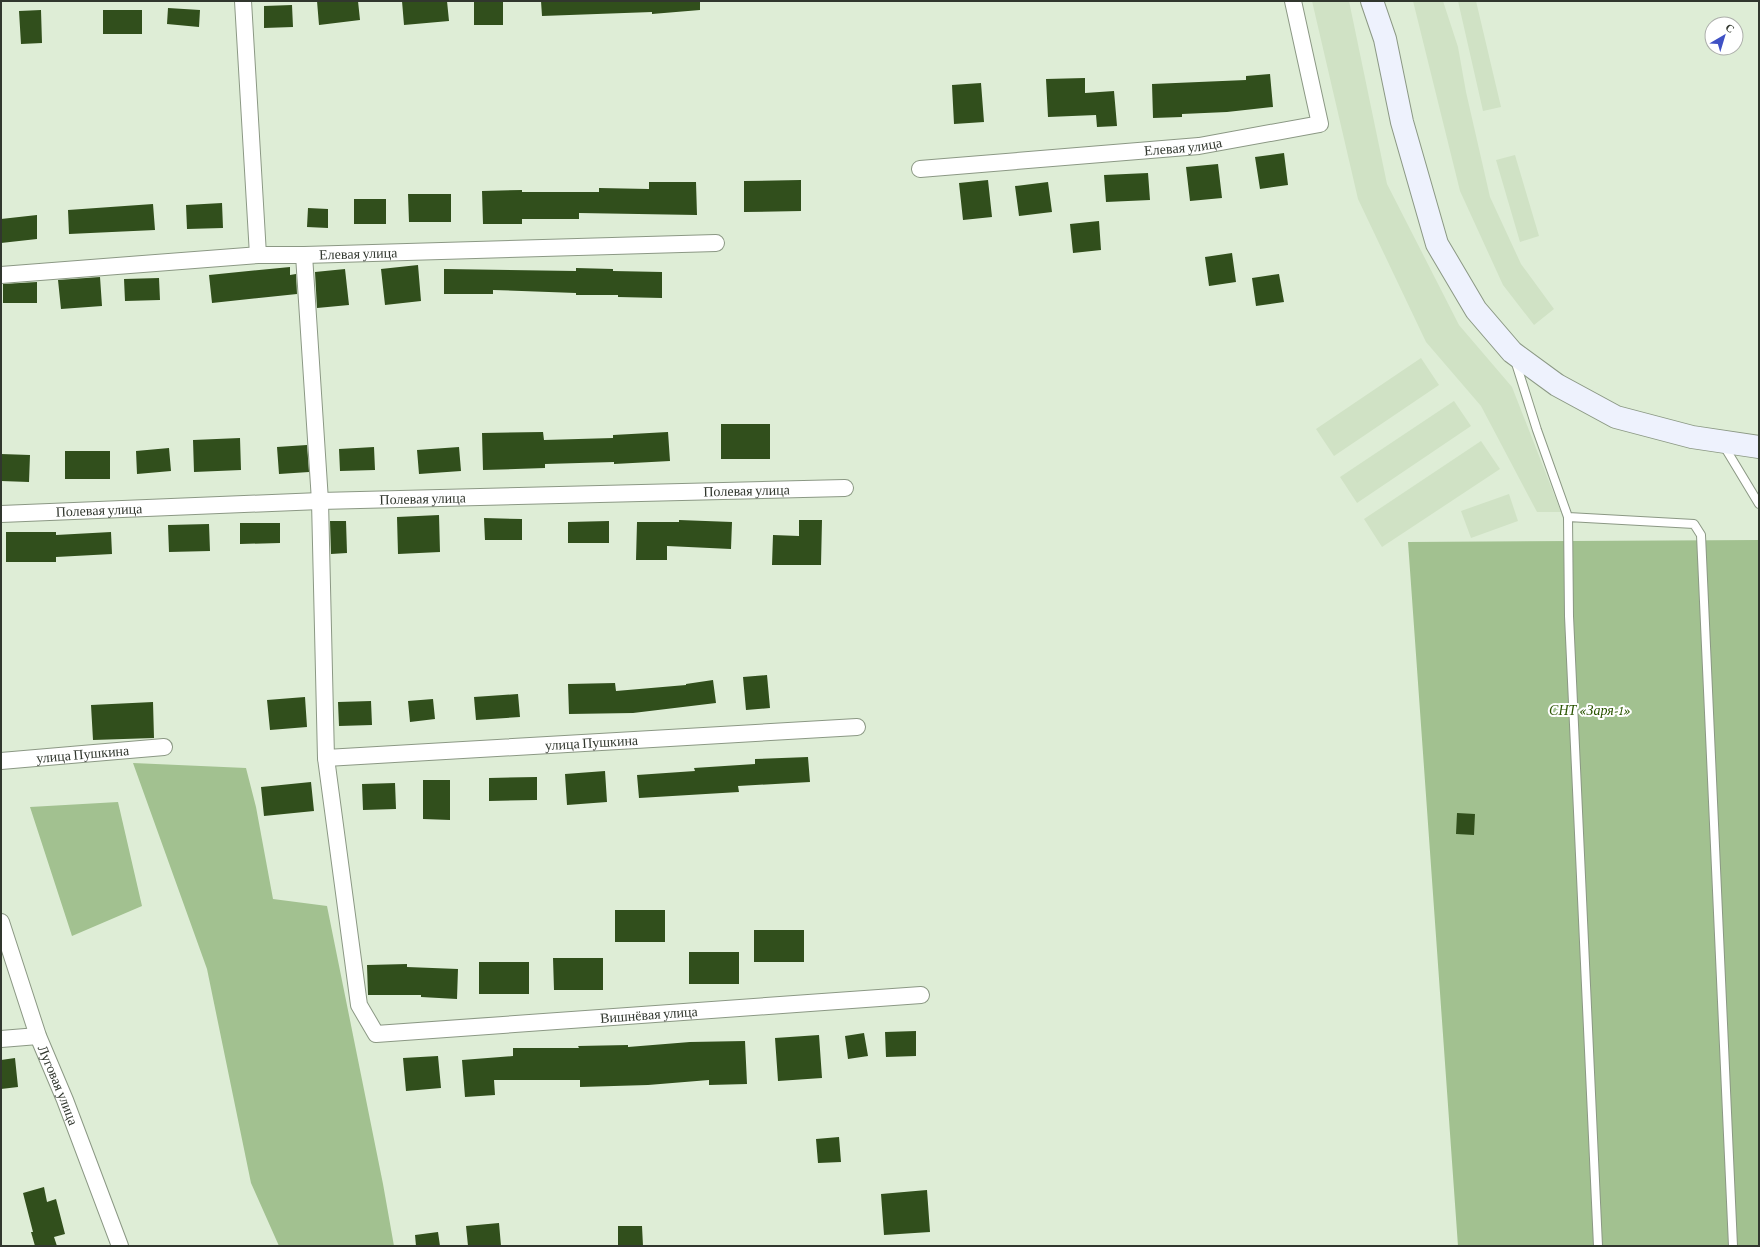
<svg xmlns="http://www.w3.org/2000/svg" width="1760" height="1247" font-family="'Crimson Pro',serif">
  <rect width="100%" height="100%" fill="#deedd6"/>
  <!-- built -->
  <path fill="#d0e2c5" d="M1312 1H1349L1387 184 1459 325 1512 387 1561 512H1537L1481 406 1426 342 1358 199Z
    M1413 1H1443L1458 47 1466 92 1490 197 1521 264 1554 309 1534 325 1503 285 1460 191Z
    M1458 1H1476L1501 107 1483 111Z
    M1515 155 1539 236 1520 242 1496 160Z
    M1421 358 1439 385 1334 456 1316 429Z
    M1454 401 1471 426 1357 503 1340 477Z
    M1481 441 1500 469 1382 547 1364 519Z
    M1509 494 1518 521 1471 538 1461 511Z"/>
  <!-- green -->
  <path fill="#a2c190" d="M1759 540V1246H1458L1408 542Z
    M133 763 246 768 256 807 273 899 327 906 383 1184 394 1246H279L251 1183 207 969Z
    M118 802 142 906 72 936 30 807Z"/>
  <!-- building -->
  <path fill="#314f1c" d="M317 1H358L360 20 319 25Z
    M402 1H447L449 21 404 25Z
    M474 1H503V25H474Z
    M541 1H700V10L652 14V12L542 16Z
    M292 5 293 27 264 28V6Z
    M168 8 200 10 199 27 167 24Z
    M41 10 42 43 21 44 19 11Z
    M103 10H142V34H103Z
    M1270 74 1273 107 1227 112 1182 114V117L1153 118 1152 84 1246 80V76Z
    M1085 78V93L1114 91 1117 126 1097 127 1096 115 1048 117 1046 79Z
    M981 83 984 122 954 124 952 85Z
    M1284 153 1288 185 1260 189 1255 157Z
    M1218 164 1222 198 1190 201 1186 167Z
    M1148 173 1150 200 1106 202 1104 175Z
    M801 180V211L744 212V181Z
    M988 180 992 217 963 220 959 183Z
    M649 182H696L697 215 579 213V219H522V224H483L482 191 522 190V192H599V188L649 189Z
    M1048 182 1052 212 1019 216 1015 186Z
    M408 194H451V222H409Z
    M354 199H386V224H354Z
    M222 203 223 228 187 229 186 205Z
    M153 204 155 230 69 234 68 210Z
    M308 208 328 209V228L307 227Z
    M37 215V239L1 243V219Z
    M1099 221 1101 250 1073 253 1070 224Z
    M1232 253 1236 282 1209 286 1205 257Z
    M418 265 421 301 385 305 381 269Z
    M290 267V275L296 274 297 294 212 303 209 275Z
    M576 268 613 269V271L662 272V298L618 297V295H576V293L493 290V294H444V269L576 271Z
    M345 269 349 305 317 308 315 272Z
    M1279 274 1284 302 1256 306 1252 278Z
    M100 277 102 306 61 309 58 280Z
    M159 278 160 300 125 301 124 279Z
    M37 282V303H3V284Z
    M721 424H770V459H721Z
    M543 432 544 440 613 438V435L668 432 670 461 614 464V462L545 464V468L483 470 482 433Z
    M240 438 241 470 194 472 193 440Z
    M307 445 309 472 279 474 277 447Z
    M374 447 375 470 340 471 339 449Z
    M459 447 461 471 419 474 417 450Z
    M169 448 171 471 137 474 136 451Z
    M65 451H110V479H65Z
    M1 454 30 455 29 482 1 481Z
    M439 515 440 552 398 554 397 517Z
    M484 518 522 519V540H485Z
    M679 520 732 522 731 549 667 546V560H636L637 522H679Z
    M799 520H822L821 565H772L773 535 799 536Z
    M330 521H346L347 553 331 554Z
    M609 521V543H568V522Z
    M240 523H280V543L240 544Z
    M209 524 210 551 169 552 168 525Z
    M6 532H56V535L111 532 112 554 56 557V562H6Z
    M767 675 770 708 746 710 743 677Z
    M713 680 716 703 633 713 569 714 568 684 615 683 616 691 686 685V684Z
    M518 694 520 717 476 720 474 697Z
    M305 697 307 727 270 730 267 700Z
    M433 699 435 719 410 722 408 701Z
    M371 701 372 725 339 726 338 702Z
    M153 702 154 738 93 740 91 705Z
    M808 757 810 782 738 786 739 792 639 798 637 775 695 771 694 768 755 764V759Z
    M605 771 607 802 567 805 565 774Z
    M537 777V800L489 801V778Z
    M423 780H450V820L423 819Z
    M311 782 314 811 264 816 261 787Z
    M395 783 396 809 363 810 362 784Z
    M1457 813 1475 814 1474 835 1456 834Z
    M615 910H665V942H615Z
    M754 930H804V962H754Z
    M689 952H739V984H689Z
    M553 958H603V990H554Z
    M479 962H529V994H479Z
    M407 964V967L458 969 457 999 421 997V995H368L367 965Z
    M916 1031V1056L886 1057 885 1032Z
    M864 1033 868 1056 848 1059 845 1036Z
    M819 1035 822 1078 778 1081 775 1038Z
    M745 1041 747 1084 709 1085V1080L648 1085 580 1087V1080H494L495 1095 465 1097 462 1060 513 1056V1048H579L578 1046 628 1045V1047L690 1042Z
    M438 1056 441 1088 406 1091 403 1058Z
    M15 1058 18 1087 1 1089V1060Z
    M839 1137 841 1162 818 1163 816 1139Z
    M44 1187 47 1202 56 1199 65 1234 54 1237 57 1246H35L31 1232H33L23 1193Z
    M927 1190 930 1232 884 1235 881 1194Z
    M499 1223 501 1246H468L466 1226Z
    M618 1226H642L643 1246H618Z
    M438 1232 440 1246H416L415 1235Z"/>
  <g fill="none" stroke-linecap="round" stroke-linejoin="round">
    <!-- lane casing -->
    <g stroke="#8b9884" stroke-width="10">
      <path id="lane" d="M1515 360 1537 430 1568 517 1569 616 1598 1246
        M1724 446 1759 504
        M1568 517 1694 524 1701 535 1733 1246"/>
    </g>
    <!-- street casing -->
    <g stroke="#8b9884" stroke-width="18">
      <g id="street">
        <path d="M243 1 258 255"/>
        <path id="s1" d="M920 169 1199 146 1320 124 1293 1"/>
        <path id="s2" d="M304 255 320 501 326 758 359 1005 376 1034 921 995"/>
        <path id="s3" d="M1 275 258 255H304L716 243"/>
        <path id="s4" d="M1 514 320 501 845 488"/>
        <path id="s5" d="M326 758 857 727"/>
        <path id="s6" d="M1 761 164 747"/>
        <path id="s7" d="M1 922 38 1036 65 1100 120 1246"/>
        <path d="M1 1039 38 1036"/>
      </g>
    </g>
    <!-- secondary casing -->
    <g stroke="#8b9884" stroke-width="24">
      <path id="secondary" d="M1372 1 1385 39 1402 122 1437 244 1476 310 1512 352 1557 385 1616 417 1692 437 1759 447"/>
    </g>
    <!-- lane -->
    <use href="#lane" stroke="#fff" stroke-width="8"/>
    <!-- street -->
    <use href="#street" stroke="#fff" stroke-width="16"/>
    <!-- secondary -->
    <use href="#secondary" stroke="#eef2fd" stroke-width="22"/>
  </g>
  <g text-anchor="middle" stroke-width="4" stroke-linejoin="round" paint-order="stroke">
    <!-- street labels -->
    <g font-size="14" fill="#31372e" stroke="#fff">
      <text dy="5" stroke="none"><textPath href="#s1" startOffset="264">Елевая улица</textPath></text>
      <text dy="5" stroke="none"><textPath href="#s3" startOffset="358">Елевая улица</textPath></text>
      <text dy="5" stroke="none"><textPath href="#s4" startOffset="746">Полевая улица</textPath></text>
      <text dy="5" stroke="none"><textPath href="#s4" startOffset="422">Полевая улица</textPath></text>
      <text dy="5" stroke="none"><textPath href="#s4" startOffset="98">Полевая улица</textPath></text>
      <text dy="5" stroke="none"><textPath href="#s5" startOffset="266">улица Пушкина</textPath></text>
      <text dy="5" stroke="none"><textPath href="#s6" startOffset="82">улица Пушкина</textPath></text>
      <text dy="5" stroke="none"><textPath href="#s2" startOffset="1060">Вишнёвая улица</textPath></text>
      <text dy="5" stroke="none"><textPath href="#s7" startOffset="173">Луговая улица</textPath></text>
    </g>
    <!-- park labels -->
    <g font-size="14" font-style="italic" fill="#2a5400" stroke="#fff">
      <text x="1590" y="715">СНТ «Заря-1»</text>
    </g>
  </g>
  <!-- border -->
  <rect width="1760" height="1247" fill="none" stroke="#31372e" stroke-width="4"/>
  <!-- north arrow -->
  <g transform="translate(1724 36) rotate(38)"><circle r="19" fill="#ffffff" stroke="#adafab"/>
  <path d="M0-3L7 15L0 10L-7 15Z" fill="#3f51c4"/>
  <text y="-6" font-size="11" font-weight="bold" text-anchor="middle" fill="#31372e">С</text>
  </g>
</svg>
